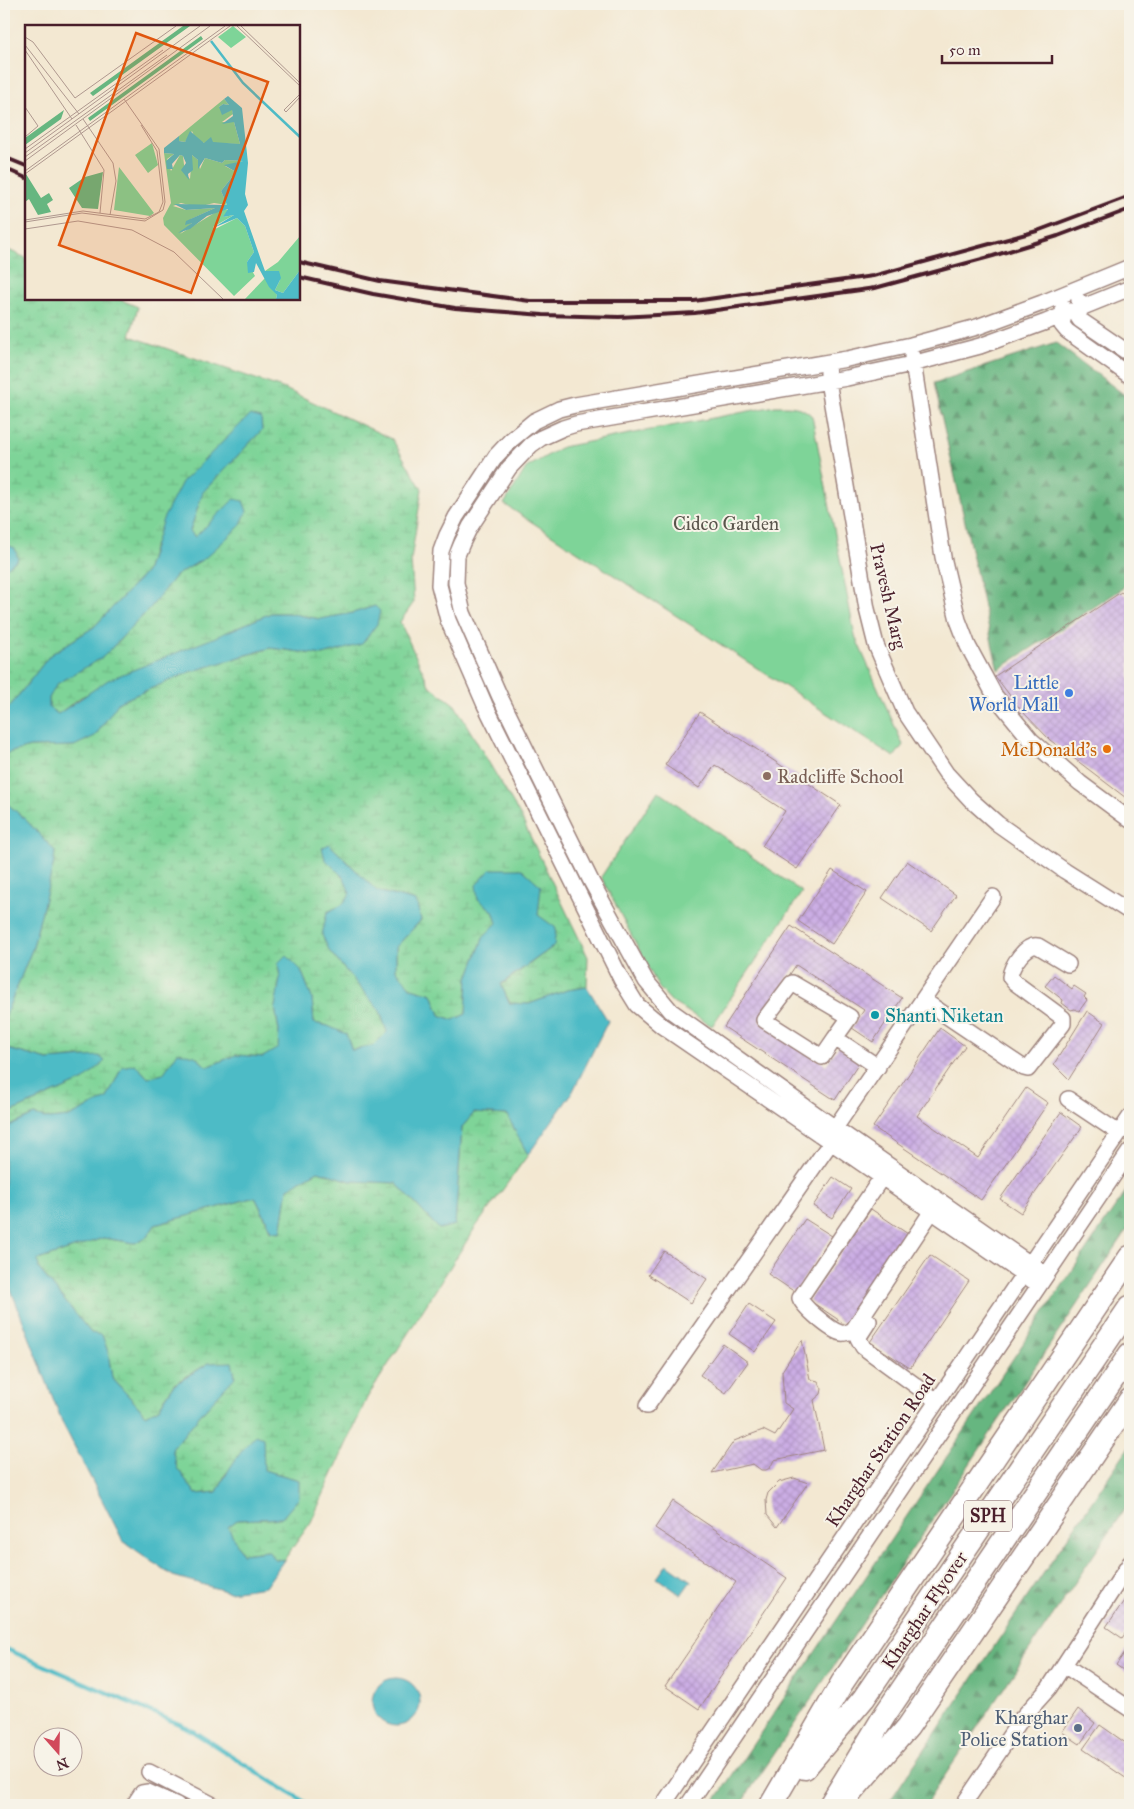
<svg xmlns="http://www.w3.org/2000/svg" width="1134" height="1809" font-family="'IM FELL Great Primer',serif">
  <defs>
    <pattern id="forest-firs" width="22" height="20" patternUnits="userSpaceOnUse" patternTransform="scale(1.25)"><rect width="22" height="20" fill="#66b680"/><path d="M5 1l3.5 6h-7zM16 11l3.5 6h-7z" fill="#569369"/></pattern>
    <pattern id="wetland-marsh" width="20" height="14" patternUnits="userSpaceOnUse" patternTransform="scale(1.25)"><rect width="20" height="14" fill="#7ed498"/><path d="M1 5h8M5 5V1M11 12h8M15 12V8" fill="none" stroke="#6eb683"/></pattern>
    <pattern id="building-cross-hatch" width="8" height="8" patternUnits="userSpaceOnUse" patternTransform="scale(1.25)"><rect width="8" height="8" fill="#cbade4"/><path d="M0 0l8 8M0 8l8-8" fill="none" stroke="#b094c4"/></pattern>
  </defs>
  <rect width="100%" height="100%" fill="#f7f3e8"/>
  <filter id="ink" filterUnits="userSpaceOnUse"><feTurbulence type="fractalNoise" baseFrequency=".02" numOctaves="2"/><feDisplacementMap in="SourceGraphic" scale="10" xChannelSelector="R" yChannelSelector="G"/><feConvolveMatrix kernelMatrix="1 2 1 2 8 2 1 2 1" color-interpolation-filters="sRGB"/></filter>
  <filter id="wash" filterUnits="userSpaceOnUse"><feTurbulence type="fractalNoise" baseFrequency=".0096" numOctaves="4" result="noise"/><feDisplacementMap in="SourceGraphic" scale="20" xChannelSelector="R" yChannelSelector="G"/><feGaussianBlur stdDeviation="1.12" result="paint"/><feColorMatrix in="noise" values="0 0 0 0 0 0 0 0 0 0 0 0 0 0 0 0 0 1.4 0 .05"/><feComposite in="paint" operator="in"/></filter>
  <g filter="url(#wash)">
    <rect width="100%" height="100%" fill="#f3e8d2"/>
    <!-- forest -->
    <path fill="url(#forest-firs)" stroke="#586a56" d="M1056 343 1130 399V577L1122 589 998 670 934 383Z
      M1130 1185V1226L740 1805H712Z
      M1130 1445V1501L925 1805H887Z"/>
    <!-- wetland -->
    <path fill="url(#wetland-marsh)" stroke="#647a62" d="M4 248 26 258V299H119L138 307 130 336 285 389 392 439 422 489 411 560 414 602 400 622 429 685 455 705 521 817 588 957 587 987 567 990 529 1004 510 1003 501 985 554 946 538 915 540 886 522 869 478 899 493 911 497 923 484 936 468 978 466 1014 453 1020 440 1015 432 994 411 988 396 970V947L421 920 416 901 377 891 329 844 325 859 345 878 350 894 342 905 327 912 330 952 380 1011 387 1032 373 1046 352 1050 328 1026 314 1023 312 998 301 970 286 955 278 963 280 978 275 1007 279 1031V1048L263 1057 236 1055 207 1067 195 1056 163 1074 148 1078 135 1064 122 1067 107 1098 69 1117 49 1119 34 1115 4 1129V1115L84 1080 80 1057 48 1060 4 1048V1019L33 947 54 862 55 851 25 819 4 801V754L30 747 74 746 109 715 119 702 190 672 271 648 323 655 375 606 353 613 320 619 288 613H271L81 697 58 714 49 708V698L56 684 103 657 151 607 175 576 205 558 195 537 190 531 203 492 262 430 261 419 154 546 146 572 94 627 50 655 4 714V570L18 559 7 545 4 546Z
      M474 1113 507 1115 528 1155 475 1228 367 1398 311 1522 284 1560H274L268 1551 242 1554 228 1527 237 1520 282 1518 299 1480 264 1470 226 1473 217 1492 196 1494 177 1468 172 1449 201 1414 209 1363 174 1384 159 1408 146 1415 112 1378 108 1352 102 1336 91 1333 39 1269 38 1260 103 1238 135 1243 148 1236 155 1225 255 1197 271 1231 281 1232 288 1188 318 1171 351 1181 396 1183 439 1229 455 1225 462 1127Z"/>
    <!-- park -->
    <path fill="#7ed498" stroke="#647a62" d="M775 406C791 406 801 405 812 416L855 636 903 745 894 757 504 504 526 468 562 447Z
      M658 791 802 892 712 1026 673 1003 659 988 601 877Z"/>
    <!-- water -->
    <path fill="#4ebbc6" stroke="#4c6d78" d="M250 415 261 418 262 430 203 492 190 531 195 537 234 499 243 501 247 511 240 526 205 558 175 576 151 607 103 657 57 684 49 698V708L58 714 108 680 211 639 271 613H288L320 619 353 613 375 606 380 611 377 624 362 644 323 655 270 648 190 672 119 702 95 736 74 746 30 747 4 754V714L50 655 94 627 146 572 163 519 182 482Z
      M7 545 15 548 18 559 4 570V546Z
      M4 801 25 819 55 851 54 862 33 947 4 1019Z
      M329 844 377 891 416 901 421 920 396 947V970L411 988 432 994 440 1015 453 1020 466 1014 468 978 484 936 497 923 493 911 478 899 476 885 491 869H522L541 886 538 915 556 928 554 946 501 984 509 1003 529 1004 567 990 587 987 608 1021 572 1093 528 1155 507 1115 474 1113 462 1127 455 1225 439 1229 396 1183 351 1181 318 1171 288 1188 281 1232 272 1231 255 1197 155 1225 148 1236 135 1243 103 1238 38 1260 39 1269 91 1333 102 1335 108 1352 112 1378 146 1415 159 1408 174 1385 209 1363 232 1362 235 1377 201 1414 172 1449 177 1468 196 1494 217 1492C227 1471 239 1452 256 1435L263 1438 264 1470 299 1480V1498L282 1518 237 1520 228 1527 242 1554 268 1551 274 1559 284 1560 265 1587 229 1592 173 1576 123 1541 63 1424 4 1272V1129L34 1115 49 1119 69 1117 107 1098 122 1067 135 1064 148 1078 163 1074 178 1052 195 1056 207 1067 236 1055 263 1057 278 1048 279 1031 275 1007 280 978 278 963 286 955 301 970 312 998 314 1023 328 1026 346 1034 352 1050 373 1046 387 1032 380 1011 330 952 322 935 327 912 342 905 350 894 344 878 325 859 322 848Z
      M4 1048 48 1060 99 1056 105 1061 84 1080 4 1115Z
      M667 1564 691 1581 681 1595 657 1578Z
      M372 1702a24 24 0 1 1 48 0a24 24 0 1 1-48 0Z"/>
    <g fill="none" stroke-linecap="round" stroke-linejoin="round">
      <!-- stream -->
      <path stroke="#4ebbc6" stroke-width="4.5" d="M4 1648 186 1727 309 1805"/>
    </g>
    <g id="blocks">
      <!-- building -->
      <path fill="url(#building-cross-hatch)" d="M1121 592 1130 599V801L1050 740 1021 710 995 676Z
        M700 712 841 805 797 869 762 846 785 811 715 765 699 788 665 765Z
        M907 861 956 895 931 931 882 898Z
        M832 870 867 892 832 944 798 921Z
        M791 926 902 998 873 1042 852 1028 864 1010 796 965 759 1021 826 1065 839 1046 861 1060 835 1100 724 1027Z
        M1054 975 1072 989 1074 986 1086 994 1084 997 1087 1000 1079 1011 1075 1009 1071 1010 1062 1003 1063 1000 1045 986Z
        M1087 1011 1104 1023 1069 1079 1054 1064Z
        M940 1028 965 1046 917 1116 978 1158 1026 1088 1048 1103 981 1200 873 1127Z
        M1061 1112 1082 1127 1021 1213 1000 1199Z
        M833 1177 851 1189 832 1218 813 1206Z
        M871 1209 908 1234 846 1325 809 1300Z
        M805 1219 832 1236 795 1292 768 1274Z
        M664 1251 707 1279 691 1303 648 1275Z
        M930 1255 969 1281 910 1368 870 1342Z
        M749 1304 776 1322 755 1352 729 1334Z
        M802 1340 810 1379 818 1381 822 1389 821 1394 814 1400 824 1450 774 1460 770 1468 766 1470H761L753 1464 712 1473 734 1441 763 1430 775 1436 793 1409 784 1403 782 1371Z
        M723 1344 748 1362 726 1393 700 1375Z
        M794 1478 808 1483 777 1527 767 1515 766 1500 768 1493 779 1482Z
        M673 1501 787 1578 699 1709 665 1686 736 1582 655 1528Z
        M1130 1592V1627L1122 1638 1106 1627Z
        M1130 1645V1675L1116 1665Z
        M1078 1709 1095 1723 1080 1744 1062 1732Z
        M1100 1725 1130 1746V1781L1083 1749Z"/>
    </g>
  </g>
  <g filter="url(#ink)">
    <use href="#blocks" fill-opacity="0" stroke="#9e847e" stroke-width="1"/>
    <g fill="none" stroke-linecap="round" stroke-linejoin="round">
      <!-- minor casing -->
      <g stroke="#9e847e" stroke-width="18">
        <path id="minor" d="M1079 301 1081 308 1078 317 1080 320 1130 354
          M1063 307 1064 315 1062 325 1067 331 1130 376
          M912 356 943 557 958 620 968 646 995 696 1031 740 1080 783 1130 820
          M828 372V381L867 609 876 645 905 712 946 773 971 800 998 824 1065 871 1130 912
          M923 1000 1024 1068 1028 1069 1063 1024V1018L1014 982 1010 977C1011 966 1026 943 1038 946L1068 964
          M835 1038 822 1057 764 1020 792 983 850 1017 835 1038 878 1067
          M1068 1099 1119 1133
          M882 1177 800 1298C803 1307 831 1331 841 1333 845 1334 849 1332 853 1330L932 1211
          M1046 1275 835 1128 671 1011 646 981 591 881 500 697 463 613 456 583 457 555 462 543 470 527 509 468 531 445 541 438 563 428 576 424 847 378 912 364 980 346 1046 322 1130 288
          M1039 1285 662 1026 637 1005 621 979 485 705 448 620 439 585 441 551 447 535 456 517 496 456 511 440 534 421 559 409 575 405 847 359 911 345 977 327 1042 303 1130 267
          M869 1321 858 1338 863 1347 937 1401
          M647 1406 831 1142 835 1128 993 897
          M1064 1665 1130 1709
          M149 1772 213 1805
          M134 1805 142 1793 148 1792 177 1805
          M663 1805 1130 1117
          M688 1805 1130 1151
          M963 1805 1022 1718 1049 1688 1130 1563"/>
      </g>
      <!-- highway casing -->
      <g stroke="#9e847e" stroke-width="25">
        <path id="highway" d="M805 1768 864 1698 1130 1307
          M848 1796 908 1727 1130 1400
          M771 1805 842 1683 1130 1257
          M830 1805 886 1713 1130 1354"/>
      </g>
      <!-- minor -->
      <use href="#minor" stroke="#fff" stroke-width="15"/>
      <!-- highway -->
      <use href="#highway" stroke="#fff" stroke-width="22"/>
      <!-- rail -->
      <path stroke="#4a1f2b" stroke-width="4" d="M4 157 26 166
        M4 168 26 178
        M299 262 380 281 530 301H694L873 276 1037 231 1130 196
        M299 277 373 294 455 308 543 315 619 317 695 313 875 288 993 256 1058 236 1130 209"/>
    </g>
  </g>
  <!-- markers -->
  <circle fill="#3f7fe0" stroke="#f7f3e8" stroke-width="2" cx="1069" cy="693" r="5"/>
  <circle fill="#e8710a" stroke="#f7f3e8" stroke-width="2" cx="1107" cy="749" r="5"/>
  <circle fill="#8d6e63" stroke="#f7f3e8" stroke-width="2" cx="767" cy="776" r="5"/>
  <circle fill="#0f9aa8" stroke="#f7f3e8" stroke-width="2" cx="875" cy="1015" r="5"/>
  <circle fill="#5c6f8a" stroke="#f7f3e8" stroke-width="2" cx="1078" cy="1728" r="5"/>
  <g text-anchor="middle" stroke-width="4" stroke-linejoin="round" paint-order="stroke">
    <!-- shield labels -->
    <rect fill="#f7f3e8" stroke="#7e5f64" stroke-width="1" x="964" y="1500.5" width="48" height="31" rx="4"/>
    <g font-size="18" font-weight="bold" fill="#4a1f2b">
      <text x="988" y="1522">SPH</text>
    </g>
    <!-- park labels -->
    <g font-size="19" fill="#5a554c" stroke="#f7f3e8">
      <text x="726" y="530">Cidco Garden</text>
    </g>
    <!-- street labels -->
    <g font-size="19" fill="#4a1f2b" stroke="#f7f3e8">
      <text transform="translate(889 596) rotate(77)" y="7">Pravesh Marg</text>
      <text transform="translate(880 1450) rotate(-56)" y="7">Kharghar Station Road</text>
      <text transform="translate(924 1610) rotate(-56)" y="7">Kharghar Flyover</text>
    </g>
    <!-- shop labels -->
    <g font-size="19" fill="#366cbe" stroke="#f7f3e8" text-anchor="end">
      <text x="1059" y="689">Little<tspan x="1059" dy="22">World Mall</tspan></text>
    </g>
    <!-- food labels -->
    <g font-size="19" fill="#c56008" stroke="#f7f3e8" text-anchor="end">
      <text x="1097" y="756">McDonald's</text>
    </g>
    <!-- education labels -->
    <g font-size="19" fill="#785e54" stroke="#f7f3e8" text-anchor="start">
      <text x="777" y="783">Radcliffe School</text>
    </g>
    <!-- culture labels -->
    <g font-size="19" fill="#0d838f" stroke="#f7f3e8" text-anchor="start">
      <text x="885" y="1022">Shanti Niketan</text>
    </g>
    <!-- service labels -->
    <g font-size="19" fill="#4e5e75" stroke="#f7f3e8" text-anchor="end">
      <text x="1068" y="1724">Kharghar<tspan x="1068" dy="22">Police Station</tspan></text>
    </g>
  </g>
  <!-- overview -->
  <g transform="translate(25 25)">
    <rect width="275" height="275" fill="#f3e8d2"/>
    <path d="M158 1H165L68 71 65 68ZM176 11 178 14 65 96 63 93ZM39 85 36 94 0 120V113ZM78 147 73 184 57 183 44 163 60 152ZM1 149 16 173 24 168 28 175 22 179 26 187 13 190 4 174 0 177Z" fill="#66b680"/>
    <path d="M199 74 204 80 198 79 194 82 207 85 208 89 197 97H209L215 119 179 118 170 113 167 106 160 117 154 116V111ZM139 128 149 129 142 134 146 146 155 130 158 131 160 148 165 154 167 130 173 135 175 144 180 133 197 138 200 135 218 136 200 141 211 147 196 166 202 180 189 178 172 182 156 178 148 181 161 185 190 183 166 194 167 198 155 209 196 184 205 185 198 192 209 190 188 202 190 204 212 193 220 201 229 227 222 237 230 251 209 271 139 200 138 193 146 178ZM275 211V245L258 268 250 265 255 255 250 248 240 246 253 237ZM240 253 252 270 251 274H220Z" fill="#7ed498"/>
    <path d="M208 1 221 12 206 23 193 12ZM127 118 133 140 123 148 110 130ZM94 142 129 188 125 191 89 185Z" fill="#7ed498"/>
    <path d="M203 71 217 83 223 138 220 169 223 180 219 186 236 235 240 246H254L256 253 250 265 258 268 275 245V274H251L252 270 244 262 231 238 229 247 223 248 222 237 229 227 220 201 212 193 188 203 209 190 198 192 203 184 182 191 165 204 153 208 167 198 160 200 161 196 190 183 161 185 149 179 202 180 196 166 211 147 199 140 218 136 200 135 197 138 180 133 173 144V135L167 130 168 145 163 149 164 155 156 145 161 138 158 131 155 130 147 139 148 144H142L141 136 149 129 139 128V123L154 111V116L160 117 165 106 179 118 186 112 188 117 215 119 209 97 197 99 208 91 207 85 197 90 194 82 198 79 204 80 199 74Z" fill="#4ebbc6"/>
    <path fill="none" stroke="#4ebbc6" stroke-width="2.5" d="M186 16 218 58 275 112"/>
    <path fill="none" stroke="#af988f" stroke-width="1" d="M212 1 275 61M216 1 275 58M0 12 8 17 50 73 151 1M0 20 54 89M0 25 47 94M275 69 259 85 261 87 275 72M0 82 13 101 0 112M58 94 88 138 91 156 85 190M51 100 79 145 75 188M0 124 138 25M0 128 175 1M0 132 142 30M0 136 185 1M0 146 200 1M0 149 205 1M0 195 58 186 120 194 134 187 138 177 132 126 116 100M0 197 57 188 120 196 138 185 140 177 134 124 99 74M0 204 53 196 107 205 149 227 198 274"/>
    <path fill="#e0560e" fill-opacity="0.15" stroke="#e0560e" stroke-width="2.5" d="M111 8 243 57 166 268 34 220Z"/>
    <rect width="275" height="275" fill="none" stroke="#4a1f2b" stroke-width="2.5"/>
  </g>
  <!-- margin -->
  <rect width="1134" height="1809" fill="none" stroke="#f7f3e8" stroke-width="20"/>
  <!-- north arrow -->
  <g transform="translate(58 1752) rotate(160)"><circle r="24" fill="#f7f3e8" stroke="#b29e9c"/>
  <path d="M0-4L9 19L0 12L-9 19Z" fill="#d1495b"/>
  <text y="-8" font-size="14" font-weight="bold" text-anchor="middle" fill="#4a1f2b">N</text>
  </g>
  <!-- scale -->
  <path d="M942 55v8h110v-8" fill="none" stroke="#4a1f2b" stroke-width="2.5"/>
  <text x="949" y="55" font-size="15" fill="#4a1f2b" stroke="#f7f3e8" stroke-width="4" paint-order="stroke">50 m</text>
</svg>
